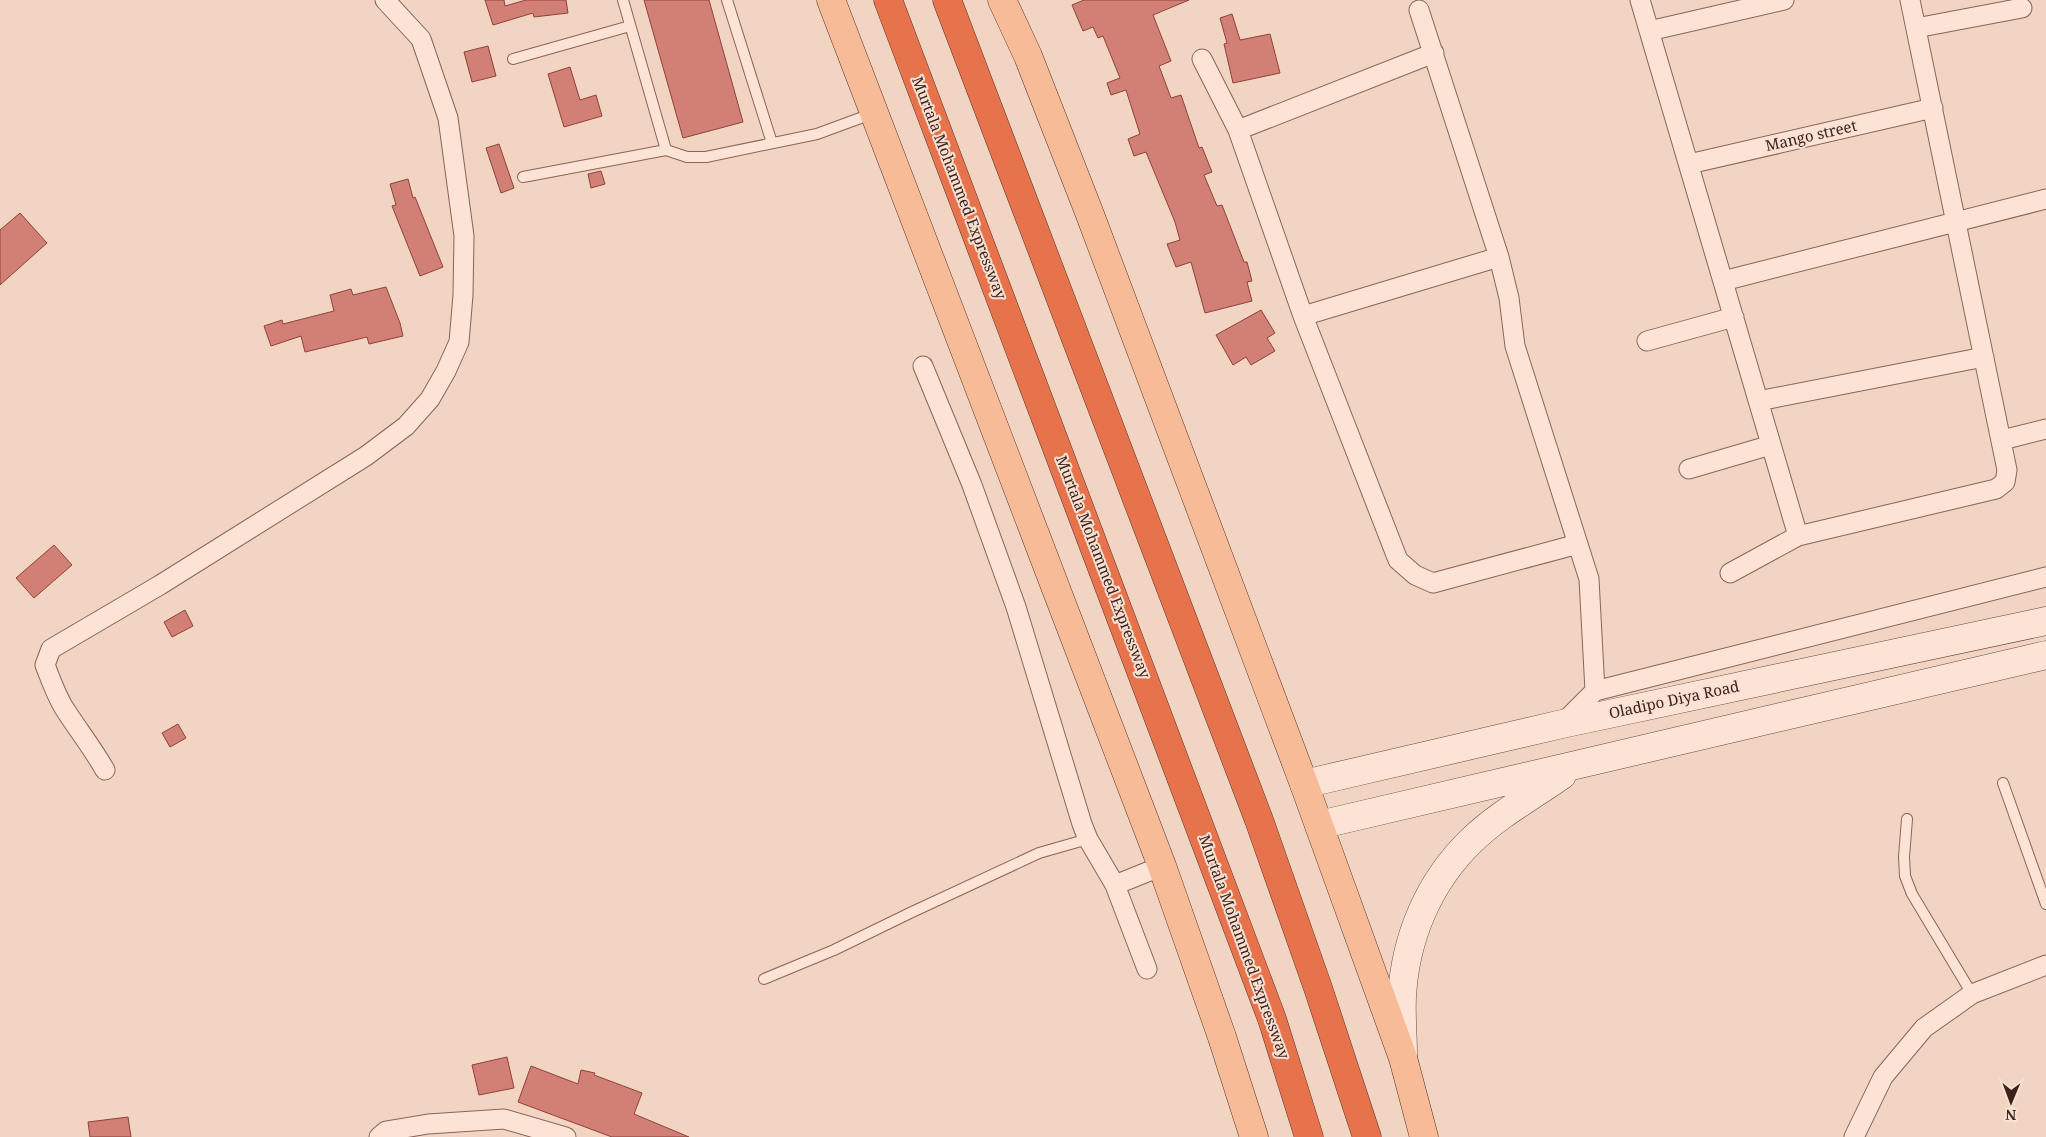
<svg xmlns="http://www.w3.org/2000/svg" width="2046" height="1137" font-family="'Noto Serif',serif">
  <rect width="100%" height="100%" fill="#f1d4c2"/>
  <!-- building -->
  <path fill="#d27f75" stroke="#8e423b" d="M485 0H504L505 6 526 0H566L568 13 534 17 533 13 493 25Z
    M644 0H709L743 122 683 138Z
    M1084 0H1189L1153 15 1171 61 1159 66 1171 98 1181 95 1199 148 1202 147 1212 172 1204 175 1217 206 1222 205 1244 262H1247L1252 281 1247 282 1252 301 1205 313 1191 262 1176 267 1167 244 1180 240 1175 222 1146 152 1134 156 1128 139 1140 134 1126 90 1111 95 1107 83 1120 78 1103 36 1098 38 1093 27 1083 31 1072 5Z
    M1232 14 1240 40 1270 34 1280 73 1233 83 1224 44 1227 43 1220 18Z
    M488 46 496 76 472 82 464 52Z
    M570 67 580 100 596 95 602 116 564 127 548 74Z
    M499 144 514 188 501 193 486 148Z
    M601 171 605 184 591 188 588 174Z
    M408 179 413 198 415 197 443 267 420 276 392 206 396 205 390 184Z
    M20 213 47 243 0 285V230Z
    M386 287 400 323 403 336 369 344 367 337 305 352 301 336 271 346 264 326 282 320 283 324 334 311 330 295 351 289 353 295Z
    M1261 310 1275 333 1267 338 1275 351 1251 365 1246 357 1233 365 1216 335Z
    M54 545 72 565 34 598 16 578Z
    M185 610 193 626 172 637 164 622Z
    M178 724 186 738 170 747 162 733Z
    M507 1057 514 1088 479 1095 472 1065Z
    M531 1066 578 1084 581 1070 595 1073 594 1075 642 1093 634 1114 689 1137H612L518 1102Z
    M128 1117 131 1137H90L88 1122Z"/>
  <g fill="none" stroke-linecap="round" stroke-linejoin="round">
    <!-- lane casing -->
    <g stroke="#8d6357" stroke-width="12">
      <path id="lane" d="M623 0 666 150 687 157H706L817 134 874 113
        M727 0 772 143
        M513 59 630 26
        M523 177 666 150
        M2003 783 2046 904
        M1907 819 1904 857 1905 876 1912 894 1972 994
        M764 979 834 950 910 913 1039 853 1088 839"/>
    </g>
    <!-- street casing -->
    <g stroke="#8d6357" stroke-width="21">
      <path id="street" d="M1640 0 1798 536
        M1419 10 1499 257 1509 298 1515 346 1589 579 1595 691 1563 723
        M1916 28 2022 8
        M1649 31 1784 0
        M1202 59 1238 130 1303 316 1398 560 1415 575 1433 583 1578 544
        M1238 130 1434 53
        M1689 164 1933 108
        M1723 281 2046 199
        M1303 316 1499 257
        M1647 341 1734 317
        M923 366 972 485 1016 607 1082 824 1088 839 1115 885 1147 969
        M1758 401 1984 357
        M2002 440 2046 429
        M1689 469 1771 445
        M1730 573 1798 536 1996 489 2005 482 2007 470 1910 0
        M1595 691 2046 577
        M105 770C93 749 79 731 66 711 57 698 51 680 45 665L51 649 160 585 366 456 406 426 430 399 446 371 459 342 463 295 464 236 448 118 421 39 385 0
        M1115 885 1162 866
        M379 1137 386 1131 428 1124 504 1119 566 1137
        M1854 1137 1883 1077 1924 1028 1972 994 2046 965"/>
    </g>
    <!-- secondary casing -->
    <g stroke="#6e443b" stroke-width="29">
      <path id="secondary" d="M1304 784 1562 724 2046 621
        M1319 825 2046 655
        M1403 1054C1403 1035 1401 1016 1402 997 1405 938 1429 881 1472 840 1498 815 1532 796 1562 775"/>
    </g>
    <!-- primary casing -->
    <g stroke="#5a332c" stroke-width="29">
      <path id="primary" d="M831 0 1162 866 1222 1037 1254 1137
        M1002 0 1028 56 1089 212 1304 784 1403 1058 1424 1137"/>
    </g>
    <!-- highway casing -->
    <g stroke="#5a332c" stroke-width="29">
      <path id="highway" d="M888 0 1272 1019 1309 1137
        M947 0 1259 820 1318 988 1367 1137"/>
    </g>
    <!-- lane -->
    <use href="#lane" stroke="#fbe4d6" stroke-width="10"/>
    <!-- street -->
    <use href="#street" stroke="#fbe4d6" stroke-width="19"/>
    <!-- secondary -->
    <use href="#secondary" stroke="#fbe4d6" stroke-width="28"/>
    <!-- primary -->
    <use href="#primary" stroke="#f7bb97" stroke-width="28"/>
    <!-- highway -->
    <use href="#highway" stroke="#e7734c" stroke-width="28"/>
  </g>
  <g text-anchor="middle" stroke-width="4" stroke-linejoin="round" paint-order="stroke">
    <!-- street labels -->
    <g font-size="15" fill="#3b221d" stroke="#f8e1d2">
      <text transform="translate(1811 136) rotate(-13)" y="5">Mango street</text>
      <text transform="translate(959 188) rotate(69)" y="5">Murtala Mohammed Expressway</text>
      <text transform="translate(1103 567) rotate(69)" y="5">Murtala Mohammed Expressway</text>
      <text transform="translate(1674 700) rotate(-12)" y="5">Oladipo Diya Road</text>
      <text transform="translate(1244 947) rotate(70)" y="5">Murtala Mohammed Expressway</text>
    </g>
  </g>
  <!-- north arrow -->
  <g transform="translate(2011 1102) rotate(181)" stroke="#f8e1d2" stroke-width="4" paint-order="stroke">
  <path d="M0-4L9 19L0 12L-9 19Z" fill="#3b221d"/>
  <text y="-8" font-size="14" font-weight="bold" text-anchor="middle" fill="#3b221d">N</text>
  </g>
</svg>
